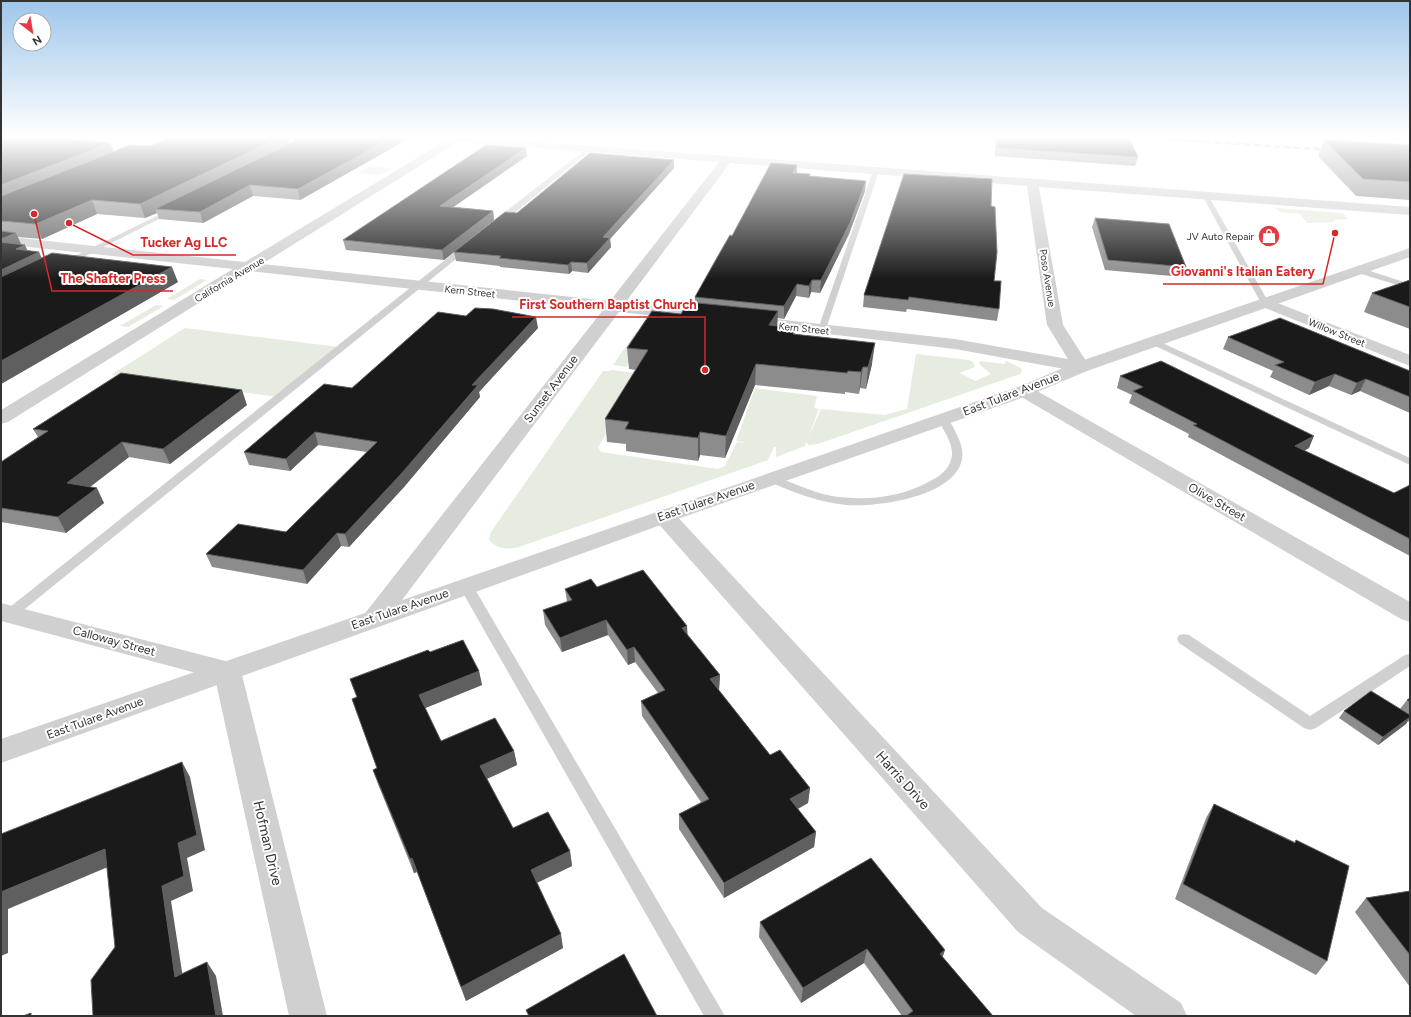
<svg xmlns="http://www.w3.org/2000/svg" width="1411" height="1017" font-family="Figtree,sans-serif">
  <rect width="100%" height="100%" fill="#fff"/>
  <!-- green -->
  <path fill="#e6ecdf" d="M370 166 392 168 380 175 357 173Z
    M1275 208 1343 213 1348 219 1335 220V222L1307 223 1300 214 1280 212Z
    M200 279 207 280 174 300 167 299Z
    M156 305 164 306 128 327 120 326Z
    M185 328 339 347 279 397 111 375Z
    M636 332 649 334 626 367 613 365Z
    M916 354 969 360 973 362 975 367 960 373 975 381 991 374 980 365 979 362 981 361 1004 364 1006 361 1021 368 1022 371 1020 374 818 444 809 445 806 442 805 446 776 457V447H774L768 460 519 547C507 550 496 549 489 539L491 532 603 371H610L611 370 644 374 598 447 601 452 718 469 725 466 737 442 747 443 736 441 755 388 817 396 814 408 819 409 808 438 821 409 885 415 907 409Z"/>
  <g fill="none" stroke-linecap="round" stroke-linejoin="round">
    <!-- service -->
    <path fill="#d0d0d0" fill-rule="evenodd" d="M315 136H323L302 147 297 146Z
      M587 148 592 149 501 224H495V220Z
      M876 169 879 171 826 329 825 331H819L818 329 873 171Z
      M1205 193 1208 195 1269 303 1268 305H1262L1261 303 1202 195Z
      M173 208 176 210 175 211 68 265 61 263Z
      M465 244 472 246 15 617 10 619 5 617 3 614 5 611Z
      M1355 268H1361L1410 284V289L1355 272Z
      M1154 339 1410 458V465L1151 344 1149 342Z
      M943 416C950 418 954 429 957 435 987 492 883 508 846 505 817 502 793 492 767 481L765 479 771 476C792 481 810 492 832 496 866 501 901 498 932 480 942 475 951 467 952 455 953 443 943 430 938 419Z
      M466 582 471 583 473 586 725 1016H704L459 586 461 583Z
      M1184 634 1189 635 1310 716 1405 655 1410 654V666L1316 728 1310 730 1304 728 1179 643 1177 639 1179 635Z"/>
    <!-- minor -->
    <path fill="#d0d0d0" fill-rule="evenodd" d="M409 136H459L1410 207V215L1039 187 1063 325 1090 367 1087 371 1081 372 955 349 742 324 740 321 742 318 748 316 955 339 1068 359 1047 325 1027 186 730 163 625 303 712 312 718 314 720 317 718 320 712 322 619 312 384 624 375 627 366 624 362 618 366 612 603 310 250 271 8 422 1 424V410L233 269 1 244V236L245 262 445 141 414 139ZM458 142 719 162 610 301 262 264Z
      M1265 298 1410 355V366L1260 306 1257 303 1260 300Z
      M1024 386 1030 387 1410 602V622L1401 619 1018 395 1015 391 1018 387Z
      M664 509 672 511 1042 908 1181 1003 1187 1016H1136L1018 932 656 521 653 516 656 511Z
      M1 603 237 664 241 671 327 1016H289L215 678 1 621Z"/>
    <!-- tertiary -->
    <path fill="#d0d0d0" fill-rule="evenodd" d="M1410 248V257L1087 371 1030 395 672 521 1 763V739L1018 387 1075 363Z"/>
    <!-- secondary -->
    <path fill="#bdbdbd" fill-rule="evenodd" d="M1383 136H1401L1410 139V145Z"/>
    <!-- rail casing -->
    <g stroke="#888" stroke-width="2.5">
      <path id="rail" d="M1120 136 1331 150"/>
    </g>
    <!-- rail -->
    <use href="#rail" stroke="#fff" stroke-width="1.5" stroke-dasharray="5" stroke-linecap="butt"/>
  </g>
  <!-- wall -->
  <path fill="#8c8c8c" d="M1 136 110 143 114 151 150 146 176 136H288L290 144 322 140 409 138 400 142 401 143 300 200 253 196 203 223 159 219 157 213 145 218 97 214 42 239 17 237 21 245 27 251 39 252 41 258 178 282 1 384Z
    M995 136H1128L1138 157 1135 166 995 156Z
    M1324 140 1410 145V200L1356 196 1318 156Z
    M527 156 453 207 493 211 494 220 444 260 346 250 343 240Z
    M674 160V168L610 239 611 247 588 273 572 271 569 274 500 267V266L456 261 454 252 517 213Z
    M797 165V173L810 174V176L865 191 849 234 820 293 811 292 809 298 796 296 784 319 777 318V326L795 328V334L872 364 866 389 860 388 859 394 845 392V394L755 385 725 458 700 455 698 461 626 451V444L607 442 605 419 636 370 629 369 627 348 681 314 695 302V297L732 236Z
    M991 206 994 281 999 309 997 321 907 309 906 312 863 307 864 295Z
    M1095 218 1186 267 1183 277 1105 270 1092 227Z
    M1410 280V329L1364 312 1372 293Z
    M538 328 479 392 480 397 404 487 349 547 341 546 307 584 212 567 206 554 286 532 367 452 318 445 290 471 249 465 244 452Z
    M1228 337 1410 371V413L1360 391 1351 395 1329 386 1309 395 1270 377 1273 371 1223 349Z
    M1120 376 1309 448 1304 451 1394 493 1410 485V556L1188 437 1189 434 1129 403 1132 395 1117 388Z
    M247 405 170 464 129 457 90 487 104 503 66 533 1 522V462L38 437 33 429Z
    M597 587 687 626V635L720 675 719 690 770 755 810 788 808 803 798 809 816 832 814 847 724 898 679 829V814L701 802 642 716 641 701 658 693 635 662 628 665 608 635 562 652 545 625 543 610 567 602 565 589Z
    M430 652 479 671 482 685 425 708 441 741 514 751 517 765 487 779 513 828 570 851 572 866 537 883 563 948 466 1001 417 872 414 873 378 784 373 770 377 768 352 699 357 697 350 679Z
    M1410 698V723L1408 721 1406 724 1378 745 1339 718 1344 711 1400 709 1407 700Z
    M1214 804 1295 842 1296 840 1327 961 1316 975 1175 899 1206 818Z
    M1410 891V987L1355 912 1366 898Z
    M760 922 943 957 993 1016H902L864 963 801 1003 759 937Z"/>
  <!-- shaded-wall -->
  <path fill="#5f5f5f" d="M283 136H288L291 146 155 209 157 213 145 218 140 204Z
    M395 136H409V138L400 142 401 143 300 200 298 189Z
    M110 143 115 156 1 201V185Z
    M526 148 527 156 442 215 440 206Z
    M674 160V168L610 239 611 247 588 273 587 263 603 237Z
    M797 165V175L793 173Z
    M866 181 865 191 849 234 820 293 821 280Z
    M250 185 253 196 203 223 200 212Z
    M92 200 97 214 42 239 36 224Z
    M493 211 494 220 444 260 442 250Z
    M16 233 22 246 25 245 30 256 39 252 46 267 1 289V239Z
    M571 262 572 271 569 274 568 265Z
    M172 267 178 282 1 384V361Z
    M812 280 811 292 809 298V286Z
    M797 284 796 296 784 319V306Z
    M778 311 777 331 769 325Z
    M536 317 538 328 479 392 480 397 404 487 349 547 345 534 472 385Z
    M875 343 872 364 866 389 868 367Z
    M756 364 755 385 725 458 726 436Z
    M863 367 860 388 859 394 861 372Z
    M1335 374 1329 386 1309 395 1315 382Z
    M1366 379 1360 391 1351 395 1357 383Z
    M242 390 247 405 170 464 163 449Z
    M315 432 318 445 290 471 286 459Z
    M700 432V455L698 461V438Z
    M1314 436 1309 448 1289 459 1295 446Z
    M122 442 129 457 74 499 67 483Z
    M97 488 104 503 66 533 58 517Z
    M337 533 341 546 307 584 303 570Z
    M606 620 608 635 562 652 560 638Z
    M687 626 688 640 682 628Z
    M634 647 635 662 628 665 627 650Z
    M479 671 482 685 423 709 419 695Z
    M720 675 719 690 710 694V679Z
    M1410 717 1406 724 1378 745 1383 737Z
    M514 751 517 765 484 780 480 766Z
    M182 762 190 777 205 850 187 858 193 891 171 901 185 991 175 977 162 886 178 843Z
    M810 788 808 803 788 814 790 799Z
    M816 832 814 847 724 898V883Z
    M105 849 115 864 8 909V953L1 956V892Z
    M570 851 572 866 534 884 531 870Z
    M412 858 417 872 414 873 410 859Z
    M561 934 563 948 466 1001 461 987Z
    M867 949 864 963 801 1003 803 988Z
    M945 950 940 965V954Z
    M207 962 216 976 223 1016H216Z"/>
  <!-- building -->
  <path fill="#1a1a1a" stroke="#5f5f5f" d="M3 136H32L110 143 1 185V137Z
    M176 136H283L140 204 92 200 36 224 1 221V196L130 145 150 146Z
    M330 136H395L298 189 250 185 200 212 155 209 301 138 322 140Z
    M997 136H1128L1138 157 997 148Z
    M1324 140 1410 145V182L1363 179Z
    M486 145 526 148 440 206 493 211 442 250 343 240Z
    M590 153 674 160 603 237 610 238 587 263 571 262 568 265 499 258 501 256 454 252 505 212 517 213Z
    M771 163 797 165 793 173 810 174 809 176 866 181 850 223 821 280H812L809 286 797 284 784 306 695 297 718 256 730 235 732 236Z
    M904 174 992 179 991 206 995 207 997 252 994 281H1001L999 309 909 297 908 300 864 295Z
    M1095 218 1169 224 1186 267 1108 260Z
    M1 231 16 233 1 239Z
    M1 242 25 245 16 249 39 252 1 270Z
    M52 253 172 267 1 361V277Z
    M1410 280V307L1372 293Z
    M688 302 778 311 769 325 795 328 793 334 875 343 868 367H863L861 372 848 371 847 373 756 364 726 436 700 432 698 438 625 429 629 422 605 419 648 350 627 348 652 311 681 314Z
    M475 308 493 309 536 317 472 385H478L401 474 345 534 337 533 303 570 206 554 238 524 286 532 377 442 315 432 286 459 244 452 324 384 352 388 438 312 466 316Z
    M1280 318 1410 371V397L1366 379 1357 383 1335 374 1315 382 1275 365 1284 362 1228 337Z
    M1161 361 1314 436 1295 446 1394 493 1410 485V539L1193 425 1197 424 1133 391 1143 387 1120 376Z
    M121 373 242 390 163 449 122 442 67 483 97 488 58 517 1 508V462L48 431 33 429Z
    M643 570 687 626 682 628 720 675 710 679 770 755 780 750 810 788 790 799 816 832 724 883 679 814 709 799 641 701 665 690 634 647 627 650 606 620 560 638 543 610 572 600 565 589 591 579 597 587Z
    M463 640 479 671 419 695 441 741 495 718 514 751 480 766 513 828 548 812 570 851 531 870 561 934 461 987 412 858 410 859 373 770 377 768 352 699 357 697 350 679 428 650 430 652Z
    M1371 691 1410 715V717L1383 737 1344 711Z
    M1410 698V702L1407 700Z
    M182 762 197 835 178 843 184 876 162 886 175 977 207 962 216 1016H93L91 980 115 947 105 849 1 892V834Z
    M1214 804 1295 843 1296 840 1349 866 1327 961 1183 884Z
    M871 858 945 950 940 954 993 1016H906L913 1011 867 949 803 988 760 922Z
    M1410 891V955L1366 898Z
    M624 954 657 1016H529L526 1010Z
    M31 1013V1016H23Z"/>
  <!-- sky -->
  <linearGradient id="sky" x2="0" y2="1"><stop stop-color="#9ec6ea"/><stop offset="0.49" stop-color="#fff"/><stop offset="1" stop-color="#fff" stop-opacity="0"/></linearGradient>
  <rect width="1411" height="279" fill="url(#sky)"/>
  <!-- icons -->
  <defs>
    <g id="shop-disc" transform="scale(1.15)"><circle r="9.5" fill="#e63946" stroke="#fff"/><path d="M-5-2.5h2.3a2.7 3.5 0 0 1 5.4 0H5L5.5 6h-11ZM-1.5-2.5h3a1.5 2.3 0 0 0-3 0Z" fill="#fff"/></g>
  </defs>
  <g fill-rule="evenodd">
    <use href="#shop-disc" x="1269" y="236"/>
  </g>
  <g text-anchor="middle" stroke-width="4" stroke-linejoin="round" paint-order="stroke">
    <!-- far-poi labels -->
    <g font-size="10" fill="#333" stroke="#fff" text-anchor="end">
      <text x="1254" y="240">JV Auto Repair</text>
    </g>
    <!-- far-street labels -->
    <g font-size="10" fill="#333" stroke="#fff">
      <text transform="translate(1048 278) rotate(81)" y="4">Poso Avenue</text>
      <text transform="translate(229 279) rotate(-31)" y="4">California Avenue</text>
      <text transform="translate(470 291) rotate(6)" y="4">Kern Street</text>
      <text transform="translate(804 328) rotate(6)" y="4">Kern Street</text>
      <text transform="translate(1337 332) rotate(22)" y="4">Willow Street</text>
    </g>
    <!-- street labels -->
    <g font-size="12" fill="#333" stroke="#fff">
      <text transform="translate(551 389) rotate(-53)" y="4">Sunset Avenue</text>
      <text transform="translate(1011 394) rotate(-21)" y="4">East Tulare Avenue</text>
      <text transform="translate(706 501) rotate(-19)" y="4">East Tulare Avenue</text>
      <text transform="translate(1217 502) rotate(30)" y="4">Olive Street</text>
      <text transform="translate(400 609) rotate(-19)" y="4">East Tulare Avenue</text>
      <text transform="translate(114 641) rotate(15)" y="4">Calloway Street</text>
      <text transform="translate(95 718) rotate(-20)" y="4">East Tulare Avenue</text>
    </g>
    <!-- near-street labels -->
    <g font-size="14" fill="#333" stroke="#fff">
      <text transform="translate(903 780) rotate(48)" y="5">Harris Drive</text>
      <text transform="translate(268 843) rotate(77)" y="5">Hofman Drive</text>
    </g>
  </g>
  <!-- callouts -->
  <path fill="none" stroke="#d62828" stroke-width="1.5" d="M69 223L133 255H236M1335 233L1323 284H1163M34 214L52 291H173M705 370L705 317H512"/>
  <g fill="#d62828" stroke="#fff" stroke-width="1.5">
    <circle cx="69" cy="223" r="4"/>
    <circle cx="1335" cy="233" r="4"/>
    <circle cx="34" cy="214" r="4"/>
    <circle cx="705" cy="370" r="4"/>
  </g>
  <g font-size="13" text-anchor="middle" font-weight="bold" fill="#d62828" stroke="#fff" stroke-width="4" stroke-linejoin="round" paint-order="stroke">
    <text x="184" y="247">Tucker Ag LLC</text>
    <text x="1243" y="276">Giovanni's Italian Eatery</text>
    <text x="113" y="283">The Shafter Press</text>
    <text x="608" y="309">First Southern Baptist Church</text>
  </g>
  <!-- border -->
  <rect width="1411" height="1017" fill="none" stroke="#333333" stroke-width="4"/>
  <!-- north arrow -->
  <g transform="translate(32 32) rotate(149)"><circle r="19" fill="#ffffff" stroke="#adadad"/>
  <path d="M0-3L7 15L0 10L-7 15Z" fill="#e63946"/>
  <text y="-6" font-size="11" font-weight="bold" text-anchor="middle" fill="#333333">N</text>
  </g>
</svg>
